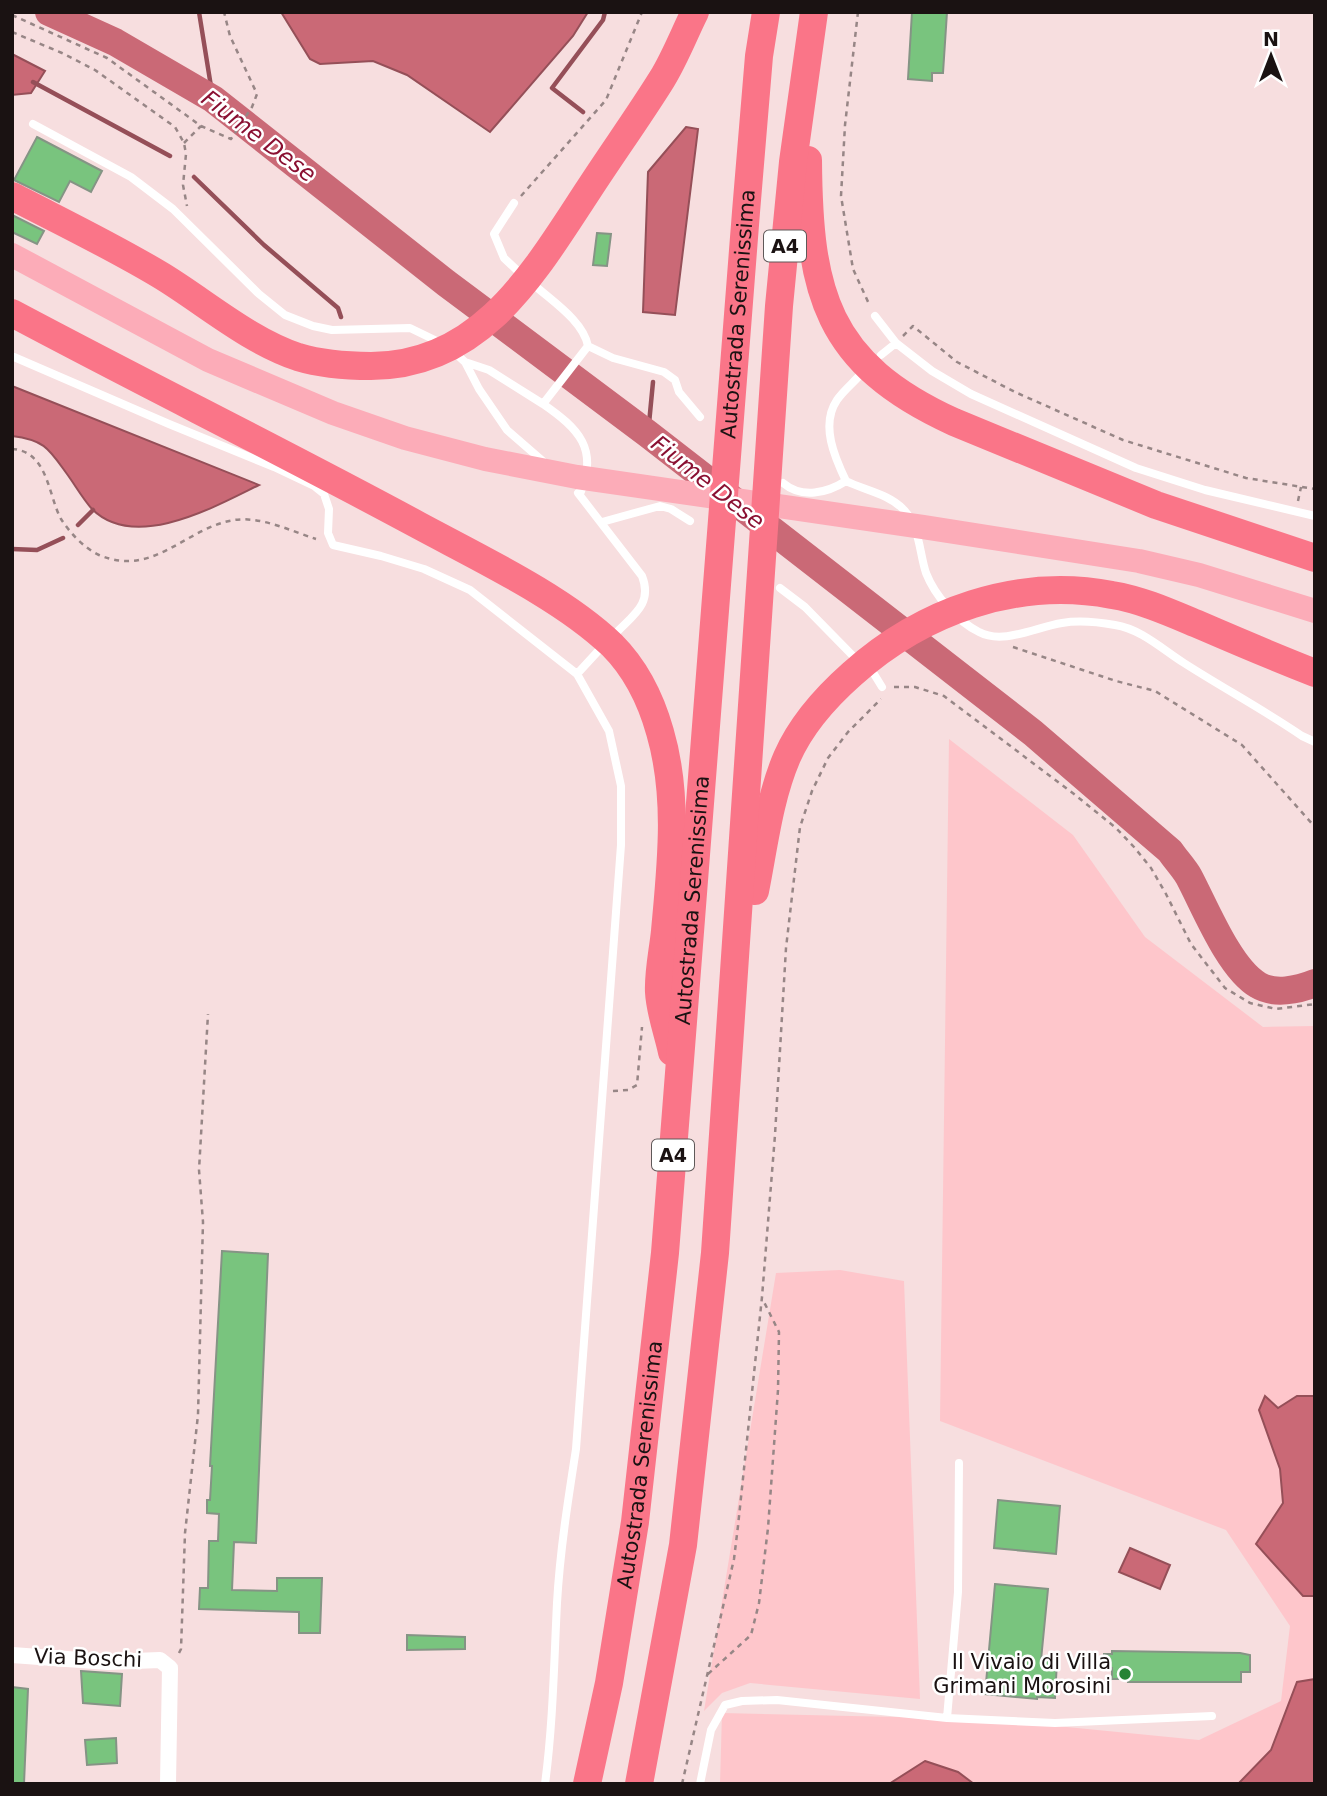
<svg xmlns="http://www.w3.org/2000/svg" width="1327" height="1796" font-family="'DejaVu Sans',sans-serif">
  <rect width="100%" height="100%" fill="#f7dedf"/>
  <!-- green -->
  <path fill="#fec6cb" d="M949 739 1073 835 1145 937 1263 1027 1315 1026V1784H720L722 1713 985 1719 1199 1740 1281 1701 1290 1626 1226 1530 940 1421Z
    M840 1270 904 1281 920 1699 750 1683 722 1693 704 1711 776 1273Z"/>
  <!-- water -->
  <path fill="#ca6976" stroke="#954f58" stroke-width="2" d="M281 12H588L573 36 490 132 407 75 373 61 320 64 310 59Z
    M12 54 45 71 31 93 12 95Z
    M686 127 698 129 675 315 643 312 648 172Z
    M12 386 259 485C216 506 135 552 92 509 83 499 75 485 67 474 49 449 45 440 12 436Z
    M1265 1396 1278 1408 1297 1396H1315V1596H1303L1256 1544 1283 1503 1280 1469 1259 1410Z
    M1130 1548 1170 1565 1160 1589 1119 1572Z
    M1315 1679V1784H1238L1271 1750 1297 1682Z
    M925 1761 958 1772 974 1784H889Z"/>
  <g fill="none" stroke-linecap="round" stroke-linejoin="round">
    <!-- stream -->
    <path stroke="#954f58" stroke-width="4.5" d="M199 12 213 99
      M33 82 170 156
      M583 112 552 88 603 20 605 12
      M194 177 264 245 338 308 341 317
      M648 434 653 382
      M78 525 93 510
      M12 549 37 550 63 538"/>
    <!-- river -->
    <path stroke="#ca6976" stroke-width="28" d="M49 12 115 42 213 99 446 283 648 434 1033 733 1170 851C1176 860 1184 868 1189 877 1205 907 1229 968 1258 985 1274 995 1298 990 1315 983"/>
  </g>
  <!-- building -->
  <path fill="#79c47e" stroke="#859485" stroke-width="2" d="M912 12H947L943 73H932V81L908 79Z
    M37 137 102 171 91 192 70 181 59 202 14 180Z
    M12 215 44 231 37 244 12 232Z
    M597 233 611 234 607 266 593 265Z
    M222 1251 268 1254 256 1543 234 1542 232 1590 277 1591V1578H322L320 1633H299V1612L199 1609 200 1588H208L209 1541H218L219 1514 207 1513V1500H210L212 1466H210Z
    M998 1500 1060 1506 1056 1554 994 1548Z
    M995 1584 1048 1589 1041 1660 1057 1661 1055 1698 1037 1697V1699L985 1694Z
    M407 1635 465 1637V1649L407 1650Z
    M1112 1651 1240 1653 1250 1655V1672H1241V1682H1128V1679H1112V1668H1103L1104 1654H1112Z
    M81 1671 122 1674 120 1706 83 1703Z
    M12 1687 28 1689 24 1784H12Z
    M116 1738 117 1763 87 1765 85 1740Z"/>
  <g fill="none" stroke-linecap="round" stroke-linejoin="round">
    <!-- path -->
    <path stroke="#978686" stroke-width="2.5" stroke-dasharray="5 5" stroke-linecap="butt" d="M858 12 845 125 841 196 853 269 869 304
      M12 15 107 58 201 126 231 139 252 107 257 94 230 36 224 12
      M12 32 62 53 95 70 175 127 184 143 186 154 183 185 187 206
      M184 143 201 126
      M521 196 606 100 642 12
      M903 336 913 326 957 362 1015 392 1123 440 1246 478 1315 489
      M12 449C48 451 48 495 61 519 70 533 84 548 99 555 154 578 185 528 234 520 261 516 291 531 316 539
      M1298 501 1301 487
      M1013 647 1116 681 1155 691 1242 745 1315 827
      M894 687H915L944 696 1074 794 1116 828 1134 847 1151 868 1166 894 1191 944 1225 988 1250 1003 1276 1009 1315 1004
      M613 1091 628 1090 637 1085 642 1027
      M179 1653 181 1649 185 1533 198 1415 203 1222 199 1170 208 1014
      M708 1674 751 1635 759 1603 768 1528 778 1390 779 1332 763 1300
      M682 1784 734 1559 738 1526 762 1297 775 1135 786 948 800 827 812 791 828 758 848 732 881 699"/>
    <!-- service -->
    <path stroke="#fff" stroke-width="8" d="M33 124 131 177 173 209 259 294 285 315 313 326 332 330 410 328 443 344
      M514 203 494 234 504 258 522 275
      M532 283C550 300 583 320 588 346L543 404C579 429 599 449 580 494
      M875 316 896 343 881 355
      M896 343 932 371 971 394 1136 468 1205 490 1315 516
      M588 346 613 358 664 372 675 380 679 392 700 417
      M454 352 465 362 489 370 543 404
      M14 357 169 424 274 467 314 486 324 494 329 509 328 533 333 545 381 556 424 569 470 590 577 674 609 731 621 786V845L576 1449C568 1500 560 1551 557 1603 554 1663 553 1724 545 1784
      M465 362 479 389 507 430 545 463
      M846 481C864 490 889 494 903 509 920 526 919 552 926 573 935 596 957 621 979 632 1003 645 1036 627 1062 623 1079 620 1098 622 1115 625 1141 629 1162 649 1184 663 1223 688 1264 710 1302 736L1315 742
      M783 483C802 499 827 493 846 481 835 458 820 425 837 400 843 391 853 383 860 375
      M578 493 642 576C653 604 633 615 615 634
      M602 522 660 506 671 509 690 521
      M780 588 805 607 855 658
      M577 674 600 649
      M874 674 882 687
      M947 1718 958 1592 959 1463
      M700 1784 711 1730 725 1705 742 1701 777 1700 947 1718 1055 1723 1212 1716"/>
    <!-- minor -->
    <path stroke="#fff" stroke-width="16" d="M12 1655 108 1662 160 1660 170 1668 168 1784"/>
    <!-- primary -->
    <path stroke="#fcacb8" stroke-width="24" d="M12 255 208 360 333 413 405 438 485 459 577 477 923 527 1139 561 1199 575 1315 611"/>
    <!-- motorway -->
    <g stroke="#fa7588" stroke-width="28">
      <path d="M808 160C809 292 825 363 954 422L1156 505 1315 558"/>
      <path d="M12 196C62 222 114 247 162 276 206 303 248 340 298 357 321 364 346 366 371 366 482 366 535 271 589 189 613 152 639 116 662 79 675 58 684 34 695 12"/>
      <path d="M12 313C147 385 283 452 418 525 479 558 562 597 612 645 635 668 651 700 660 732 679 797 671 865 665 931 663 951 658 973 659 992 660 1012 668 1033 672 1052"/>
      <path d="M755 891C764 846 769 799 787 757 801 725 826 697 852 674 922 611 1017 577 1112 595 1143 600 1173 614 1202 626 1239 642 1277 658 1315 673"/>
      <path id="s1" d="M587 1784 609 1683 635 1522 665 1253 746 212 759 56 766 12"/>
      <path d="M639 1784 683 1545 715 1253 779 306 793 162 814 12"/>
    </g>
  </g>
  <!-- markers -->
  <circle fill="#268335" stroke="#fff" stroke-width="2.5" cx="1125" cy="1674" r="7"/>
  <g text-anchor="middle" stroke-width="5" stroke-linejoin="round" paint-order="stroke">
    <!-- shield labels -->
    <g fill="#fff" stroke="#5f5959" stroke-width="2">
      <rect x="764" y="230.5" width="42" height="31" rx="5"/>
      <rect x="652" y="1139.5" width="42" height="31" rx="5"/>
    </g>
    <g font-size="19" font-weight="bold" fill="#1a1212">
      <text x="785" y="253">A4</text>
      <text x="673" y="1162">A4</text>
    </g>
    <!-- street labels -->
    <g font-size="21" fill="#1a1212" stroke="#fff">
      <text dy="7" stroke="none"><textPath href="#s1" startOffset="1479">Autostrada Serenissima</textPath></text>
      <text dy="7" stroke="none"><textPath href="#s1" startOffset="891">Autostrada Serenissima</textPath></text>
      <text dy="7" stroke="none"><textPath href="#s1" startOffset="324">Autostrada Serenissima</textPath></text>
      <text transform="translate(88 1658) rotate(2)" y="7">Via Boschi</text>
    </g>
    <!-- poi labels -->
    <g font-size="21" fill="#1a1212" stroke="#fff" text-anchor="end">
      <text x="1111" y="1669">Il Vivaio di Villa<tspan x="1111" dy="24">Grimani Morosini</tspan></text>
    </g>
    <!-- water labels -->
    <g font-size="23" font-style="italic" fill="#8a1032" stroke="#fff">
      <text transform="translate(259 136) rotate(37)" y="8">Fiume Dese</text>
      <text transform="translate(708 482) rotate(38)" y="8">Fiume Dese</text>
    </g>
  </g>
  <!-- border -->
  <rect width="1327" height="1796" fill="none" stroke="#1a1212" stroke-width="28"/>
  <!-- north arrow -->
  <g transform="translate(1271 56)" stroke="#ffffff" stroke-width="5" paint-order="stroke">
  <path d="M0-5L12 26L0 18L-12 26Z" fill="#1a1212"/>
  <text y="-10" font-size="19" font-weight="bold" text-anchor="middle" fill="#1a1212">N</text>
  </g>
</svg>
